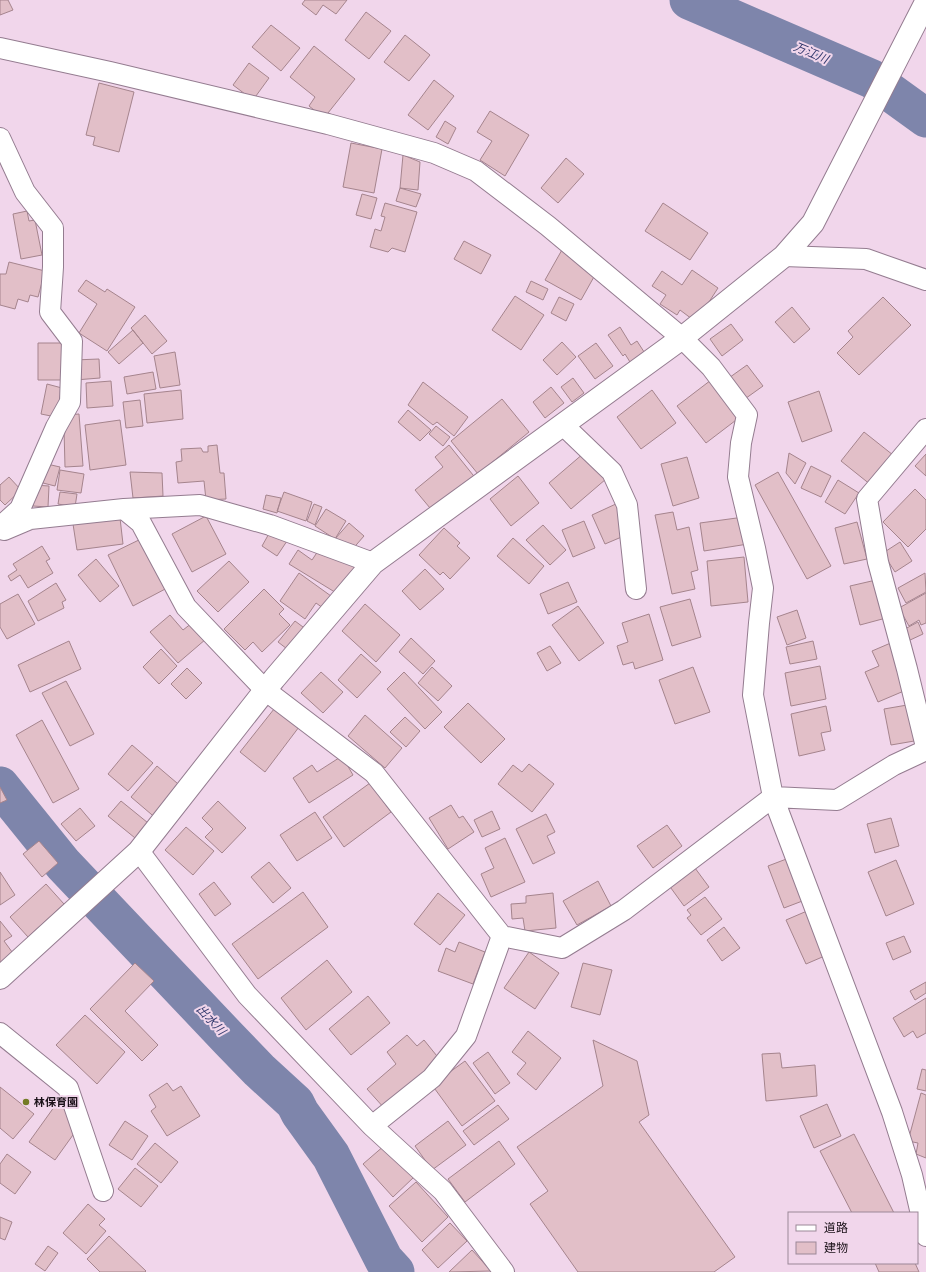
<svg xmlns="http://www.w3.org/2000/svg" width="926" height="1272" font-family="Montserrat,'Noto Sans JP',sans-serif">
  <rect width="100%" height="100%" fill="#f1d6eb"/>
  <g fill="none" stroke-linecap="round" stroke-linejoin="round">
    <!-- river -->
    <path stroke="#7e85ab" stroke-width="39" d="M689 0 872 79 926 118
      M0 786 63 864 230 1040 259 1070 295 1103 300 1113 331 1156 384 1260 395 1272"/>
  </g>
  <!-- building -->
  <path fill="#e2bfc8" stroke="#a5848d" d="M0 0H8L13 10 0 15Z
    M305 0H347L336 14 323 5 316 15 302 4Z
    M366 12 391 31 369 59 345 40Z
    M271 25 300 48 281 71 252 47Z
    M405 35 430 55 409 81 384 62Z
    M314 46 355 79 324 118 309 106 315 97 290 77Z
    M249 63 269 78 253 100 233 85Z
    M434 80 454 96 428 130 408 115Z
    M99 83 134 92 119 152 93 145 95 137 86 135Z
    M490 111 529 135 505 176 480 160 492 141 477 132Z
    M445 121 456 128 448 144 436 137Z
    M351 143 382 149 374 193 343 187Z
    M403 155 420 162 418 190 400 188Z
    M566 158 584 174 558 203 541 188Z
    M400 188 421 194 416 207 396 201Z
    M362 194 377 198 371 219 356 215Z
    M385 203 417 212 405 252 392 248 388 252 370 247 375 229 381 231 385 217 381 216Z
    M663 203 708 233 690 260 645 231Z
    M27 211 29 221 35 220 42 255 21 259 13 214Z
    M464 241 491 255 481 274 454 259Z
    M563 248 583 259 581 267 595 275 581 300 545 280Z
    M9 262 45 271 38 297 30 295 28 302 18 299 15 309 0 305V274H6Z
    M692 270 718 288 696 322 680 310 677 315 660 304 666 295 652 286 662 271 682 285Z
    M86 280 105 292 107 289 135 307 107 351 79 333 97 304 78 291Z
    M531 281 548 289 543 300 526 292Z
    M515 296 544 315 521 350 492 330Z
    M559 297 574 304 566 321 551 313Z
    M883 297 911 325 859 375 837 353 853 337 848 331Z
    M792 307 810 329 794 343 775 322Z
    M145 315 167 341 152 354 131 328Z
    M731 324 743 340 722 356 710 339Z
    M620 327 631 345 637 341 648 358 628 371 625 366 630 362 625 354 623 356 608 335Z
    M133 330 143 343 119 364 108 352Z
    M562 342 576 357 557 375 543 360Z
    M38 343H64V380H38Z
    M596 343 613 366 595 379 578 356Z
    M175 352 180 385 160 388 154 356Z
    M99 359 100 378 75 380 74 360Z
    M747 365 763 386 742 401 726 380Z
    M153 372 156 389 127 394 124 377Z
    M715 377 744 414 706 443 677 406Z
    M573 378 584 393 572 402 561 387Z
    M111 381 113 406 87 408 86 383Z
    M423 382 468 417 454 436 437 422 433 425 408 405Z
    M47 384 62 388 56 417 41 414Z
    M551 387 564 403 545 418 533 402Z
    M181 390 183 419 147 423 144 394Z
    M652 390 676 423 641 449 617 417Z
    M819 391 832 431 802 442 788 402Z
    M502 399 529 432 478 474 451 441Z
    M140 400 143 426 126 428 123 402Z
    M408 410 431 430 420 441 398 422Z
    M79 414 83 466 65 467 64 429 66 415Z
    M120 420 126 465 90 470 85 425Z
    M436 426 450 437 443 446 429 434Z
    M864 432 893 455 871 485 841 461Z
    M217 445 220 473H224L226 499 206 500 204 481 178 483 176 462 182 461 181 449 201 448 203 452H208V446Z
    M449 445 477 480 435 514 415 490 443 467 435 457Z
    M584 453 606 479 571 509 549 483Z
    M789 453 806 463 795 484 786 473Z
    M926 454V476L915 466Z
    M687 457 699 498 673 506 661 464Z
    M47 464 60 467 55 486 43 483Z
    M811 466 831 476 821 497 801 488Z
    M60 470 84 474 81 493 57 490Z
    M130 472 162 473 163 496 133 498Z
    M778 472 831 566 807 579 755 485Z
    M518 476 539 503 511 526 490 499Z
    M9 477 21 490 5 505 0 500V485Z
    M838 480 859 493 845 514 825 502Z
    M34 485 49 486 48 507 33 506Z
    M915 489 926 500V529L908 547 883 522Z
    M60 492 77 494 75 507 58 504Z
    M284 492 312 502 306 521 277 511Z
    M266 495 281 498 277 513 263 509Z
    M618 503 631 533 605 544 592 515Z
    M314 504 322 507 315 525 307 521Z
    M326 509 346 521 335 539 315 526Z
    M673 512 677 530 689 527 698 570 691 572 695 589 672 594 655 515Z
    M206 516 226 554 192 572 172 534Z
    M744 517 748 544 704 551 700 523Z
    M120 518 123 544 77 550 73 524Z
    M584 521 595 548 573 557 562 530Z
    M857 522 867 559 844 564 835 528Z
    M349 523 364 536 350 552 335 539Z
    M543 525 566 550 550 565 526 540Z
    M444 528 460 543 457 546 470 558 450 579 443 572 440 575 419 555Z
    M271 530 287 541 277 556 262 546Z
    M145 537 169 587 133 606 108 555Z
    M513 538 544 566 529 584 497 556Z
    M900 542 912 561 895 572 883 553Z
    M42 546 50 559 46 561 53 573 28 588 20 575 11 581 8 576 17 570 13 564Z
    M320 548 357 563 338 594 289 564 298 550 312 560Z
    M744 557 748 602 711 606 707 561Z
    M96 559 119 586 100 602 78 575Z
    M229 561 249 582 218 612 197 591Z
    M425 569 444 589 420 610 402 591Z
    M299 573 331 596 323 608 316 603 305 619 280 601Z
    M925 573 926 592 906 603 898 588Z
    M876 580 886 618 860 625 850 586Z
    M568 582 577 602 548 614 540 594Z
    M56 583 66 600 62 602 64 608 38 621 28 601Z
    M264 589 284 609 279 614 290 625 262 652 253 642 245 650 224 629Z
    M926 593V623L921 625 919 620 909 626 899 608Z
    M18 594 35 624 7 639 0 627V604Z
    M690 599 701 637 672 646 660 607Z
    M365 604 400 635 376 662 342 631Z
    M578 606 604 643 579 661 552 625Z
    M797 610 806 638 787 645 777 617Z
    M649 614 663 660 635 669 633 662 623 665 617 646 628 642 622 623Z
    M170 615 183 630 192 623 206 639 178 663 150 632Z
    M295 621 307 630 291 652 278 642Z
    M918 622 923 634 908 641 903 630Z
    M411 638 435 661 423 674 399 652Z
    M69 641 81 669 30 692 18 665Z
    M813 641 817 659 790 664 786 647Z
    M893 642 911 688 878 702 865 672 879 666 872 651Z
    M550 646 561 663 547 671 537 653Z
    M161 649 177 666 159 684 143 667Z
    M361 654 381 672 357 698 338 680Z
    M820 666 826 699 791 706 785 673Z
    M432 667 452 686 438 701 418 683Z
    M693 667 710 712 675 724 659 680Z
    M187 668 202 683 186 699 171 684Z
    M321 672 343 692 323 713 301 693Z
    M404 672 442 712 425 729 387 689Z
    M66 681 94 734 70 746 42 693Z
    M468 703 505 739 481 763 444 727Z
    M278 704 302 723 265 772 240 752Z
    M913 704 920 740 891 745 884 709Z
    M826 706 831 731 821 733 825 750 799 756 791 714Z
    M365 715 402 748 385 768 348 736Z
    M405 717 420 731 406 747 390 732Z
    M42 720 79 789 53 803 16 735Z
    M132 745 153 763 128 791 108 774Z
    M342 756 353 775 309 803 293 778 312 765 317 772Z
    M529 764 554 784 532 812 498 784 513 765 522 772Z
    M157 766 184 789 158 820 131 797Z
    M370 783 391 812 344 847 323 817Z
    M0 787 7 800 0 803Z
    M121 801 153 827 140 842 108 816Z
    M218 801 246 828 222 853 205 837 213 829 202 818Z
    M451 805 459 818 463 816 474 832 448 849 429 818Z
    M80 808 95 826 76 841 61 824Z
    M492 811 500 829 482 837 474 820Z
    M315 812 332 838 297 861 280 835Z
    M546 814 555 832 547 836 555 853 533 864 516 829Z
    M891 818 899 846 875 853 867 824Z
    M667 825 682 846 653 868 637 846Z
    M186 827 214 851 193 875 165 850Z
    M505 838 525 882 491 897 481 874 494 868 485 848Z
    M39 841 58 863 42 877 23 854Z
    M789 858 805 900 784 908 768 866Z
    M896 860 914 904 886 916 868 872Z
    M269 862 291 888 273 903 251 877Z
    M695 868 709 887 684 906 668 884Z
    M0 872 15 895 0 905Z
    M598 881 611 906 577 925 563 901Z
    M214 882 231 904 215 916 199 894Z
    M46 884 64 904 28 937 10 917Z
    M303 892 328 927 258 979 232 944Z
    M438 893 465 915 440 945 414 924Z
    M553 893 556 928 525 931 523 918 512 919 511 904 526 903V896Z
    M705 897 722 919 701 935 687 918 691 915 687 910Z
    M807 911 827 955 806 964 786 920Z
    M0 921 12 936 4 941 15 956 0 967Z
    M724 927 740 948 722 961 707 940Z
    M904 936 911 952 893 960 886 943Z
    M459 942 485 952 473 984 438 971 446 948 455 952Z
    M529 952 559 973 535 1009 504 988Z
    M327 960 352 992 306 1030 281 998Z
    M135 963 154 981 125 1011 158 1045 142 1061 90 1009Z
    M583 963 612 970 600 1015 571 1007Z
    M926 982V993L915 1000 910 991Z
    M368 996 390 1023 351 1055 329 1029Z
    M926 998V1033L917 1038 913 1031 904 1037 893 1018Z
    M85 1015 125 1052 97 1084 56 1045Z
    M528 1031 561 1058 536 1090 517 1074 526 1063 512 1052Z
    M407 1035 417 1046 424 1040 441 1061 385 1109 367 1089 396 1064 387 1052Z
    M593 1040 637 1061 649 1115 639 1122 735 1257 714 1272H578L530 1204 548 1191 517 1147 603 1086Z
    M488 1052 510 1083 495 1094 473 1063Z
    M780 1053 782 1068 815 1065 817 1096 766 1101 762 1054Z
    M465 1061 495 1101 462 1126 432 1085Z
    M922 1069 926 1070V1091L917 1089Z
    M167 1083 173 1091 181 1086 200 1116 167 1136 151 1111 156 1107 149 1095Z
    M0 1087 34 1114 13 1139 0 1128Z
    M921 1093 926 1095V1158L916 1154 918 1143 908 1141Z
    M62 1096 88 1114 55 1160 29 1142Z
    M827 1104 841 1136 814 1148 800 1116Z
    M498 1105 509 1119 474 1145 463 1131Z
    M125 1121 148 1136 132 1160 109 1145Z
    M448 1121 466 1145 432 1170 415 1146Z
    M854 1134 894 1213H852L820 1151Z
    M499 1141 515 1164 465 1202 448 1179Z
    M155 1143 178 1162 161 1183 137 1164Z
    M385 1145 414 1177 393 1197 363 1164Z
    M7 1154 31 1172 15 1194 0 1183V1164Z
    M135 1168 158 1186 141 1207 118 1189Z
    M416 1182 448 1217 422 1242 389 1206Z
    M88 1204 105 1219 99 1225 106 1231 86 1254 63 1233Z
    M0 1217 12 1222 5 1240 0 1238Z
    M450 1223 467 1241 438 1268 422 1250Z
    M109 1236 146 1271 145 1272H100L87 1259Z
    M48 1246 58 1253 45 1271 35 1264Z
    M472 1250 491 1271 449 1272Z
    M875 1263H915L919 1272H879Z"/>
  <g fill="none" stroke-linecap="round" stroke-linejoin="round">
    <!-- minor casing -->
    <g stroke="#947c90" stroke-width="22">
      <path id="minor" d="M0 48 110 72 328 124 434 153 476 171 548 226 682 338 711 367 747 415 741 443 738 477 755 548 763 588 759 623 753 695 773 797 892 1112 912 1175 926 1236
        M0 138 25 192 53 228V267L50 312 72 341 70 402 56 427 20 509 0 527
        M784 256 866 259 926 280
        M563 425 612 472 627 505 636 589
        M926 429 867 499 878 562 907 669 926 747
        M124 509 141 523 186 607 265 690 374 773 502 936
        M4 530 30 519 124 509 200 505 270 525 373 563
        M139 851 247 995 372 1126 443 1191 504 1272
        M0 1033 68 1088 103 1191
        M372 1126 432 1078 466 1036 502 936 562 948 624 910 773 797 837 800 894 765 926 750"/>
    </g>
    <!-- tertiary casing -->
    <g stroke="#947c90" stroke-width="24">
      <path id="tertiary" d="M0 978 139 851 274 679 373 563 682 338 784 256 813 223 926 2"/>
    </g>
    <!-- minor -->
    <use href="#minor" stroke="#fff" stroke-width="20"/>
    <!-- tertiary -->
    <use href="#tertiary" stroke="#fff" stroke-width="22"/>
  </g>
  <!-- markers -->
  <circle fill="#737b25" stroke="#f1d6eb" stroke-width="1.5" cx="26" cy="1102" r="4"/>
  <g text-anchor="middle" stroke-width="4" stroke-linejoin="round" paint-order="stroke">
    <!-- poi labels -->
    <g font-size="11" font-weight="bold" fill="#1a1118" stroke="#f1d6eb" text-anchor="start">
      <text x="34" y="1106">林保育園</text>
    </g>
    <!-- water labels -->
    <g font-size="12" font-style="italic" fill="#33396d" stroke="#f1d6eb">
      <text transform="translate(811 53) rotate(23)" y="4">万江川</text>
      <text transform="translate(211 1020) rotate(47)" y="4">出水川</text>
    </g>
  </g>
  <!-- legend -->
  <rect x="788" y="1212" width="130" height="52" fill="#f1d6eb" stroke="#9b8797"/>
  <rect x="796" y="1225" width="20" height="6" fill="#ffffff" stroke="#9b8797"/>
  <text x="824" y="1232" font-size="12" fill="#1a1118">道路</text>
  <rect x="796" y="1242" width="20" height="12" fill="#e2bfc8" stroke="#9b8797"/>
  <text x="824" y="1252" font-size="12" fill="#1a1118">建物</text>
</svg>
